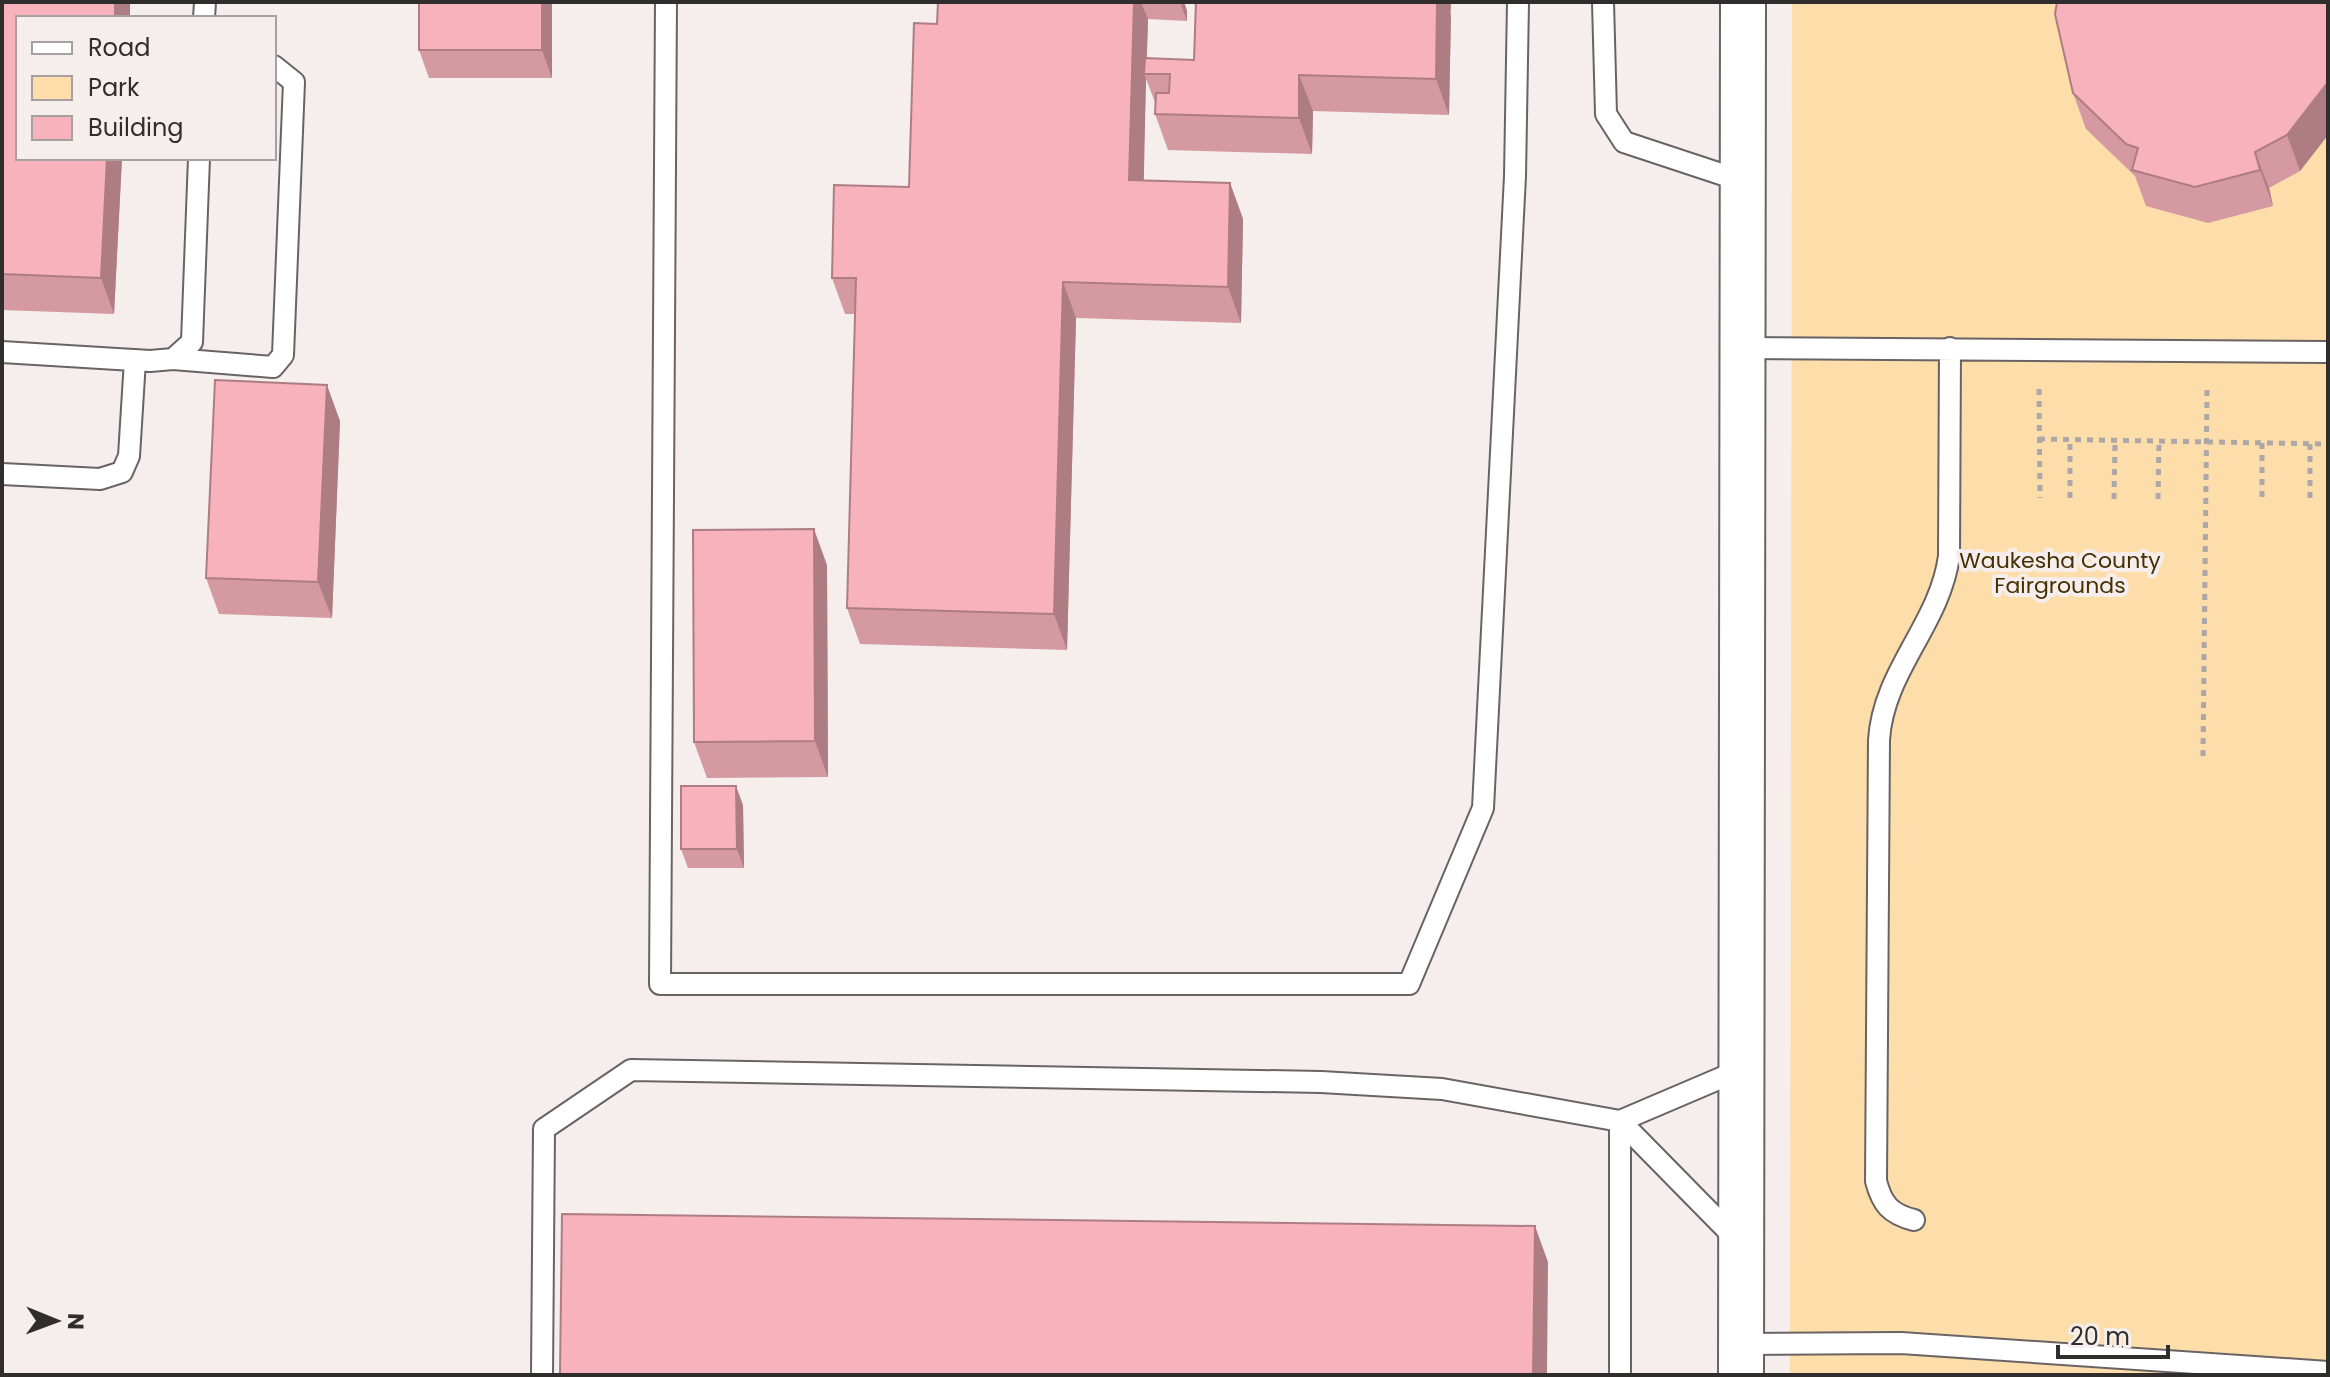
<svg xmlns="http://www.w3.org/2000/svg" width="2330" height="1377" font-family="Poppins,sans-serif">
  <rect width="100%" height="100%" fill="#f5eeed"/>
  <!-- green -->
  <path fill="#fdddaa" d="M1792 2H2328V1375H1790Z"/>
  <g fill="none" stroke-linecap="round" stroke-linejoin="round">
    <!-- service casing -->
    <g stroke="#696463" stroke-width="24">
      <path id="service" d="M666 2 660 984H1409L1483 808 1515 176 1518 2
        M1603 2 1606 114 1624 142 1742 181
        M204 18 205 2
        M1741 348 2328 352
        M2 352 150 361 173 359 192 342 199 158
        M173 359 273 367 283 355 294 82 274 66
        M2 474 100 479 122 472 129 456 135 360
        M1914 1220C1890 1214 1882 1204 1876 1181L1879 740C1883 671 1940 624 1949 556L1950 348
        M1737 1240 1620 1121 1742 1069
        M1741 1344 1901 1343 2328 1372
        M542 1375 544 1129 631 1070 1321 1082 1442 1089 1620 1121V1375"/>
    </g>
    <!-- tertiary casing -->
    <g stroke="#696463" stroke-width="48">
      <path id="tertiary" d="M1741 1375 1743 2"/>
    </g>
    <!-- path -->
    <path stroke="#ada8a7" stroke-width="5" stroke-dasharray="6 6" stroke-linecap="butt" d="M2039 389 2040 498
      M2039 439 2328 444
      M2262 443V500
      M2310 444V500
      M2070 498V439
      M2114 499 2115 440
      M2158 499 2159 440
      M2203 756 2207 390"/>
    <!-- service -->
    <use href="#service" stroke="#fff" stroke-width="20"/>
    <!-- tertiary -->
    <use href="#tertiary" stroke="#fff" stroke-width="44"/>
  </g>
  <!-- wall -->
  <path fill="#d499a1" d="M2 2H130V18H18V158H122L114 314 2 310Z
    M419 2H552V78H429L419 50Z
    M938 2H1184L1187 11V21L1148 19 1147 58 1194 60 1195 6 1194 2H1451L1449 115 1313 111 1312 154 1168 150 1155 114 1156 105 1146 79 1143 180 1230 183 1243 219 1241 323 1076 318 1067 650 860 644 847 608 855 314H845L832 278 909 187 937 24Z
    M2328 2V135L2300 171 2269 188 2273 206 2208 223 2146 206 2135 176 2086 129 2073 93Z
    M340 421 332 618 219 614 206 578Z
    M827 565 828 777 707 778 694 742Z
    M743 805 744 868H688L681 849Z"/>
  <!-- shaded-wall -->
  <path fill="#ad7d83" d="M115 2H130V18H115Z
    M542 2H552V78L542 50Z
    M1134 2H1141L1148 19 1146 74H1144L1146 79 1143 216 1129 180Z
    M1180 2H1184L1187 11V21Z
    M1437 2H1446L1451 16 1449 115 1436 79Z
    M1446 2H1451L1450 13Z
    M1299 75 1313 111 1312 154 1299 118Z
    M2328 82V135L2300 171 2287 135Z
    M2255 152 2269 188 2273 206 2260 170Z
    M107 158H122L114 314 101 278Z
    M1230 183 1243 219 1241 323 1228 287Z
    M1063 282 1076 318 1067 650 1054 614Z
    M327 385 340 421 332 618 318 582Z
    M814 529 827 565 828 777 815 741Z
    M736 786 743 805 744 868 737 849Z
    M1535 1226 1548 1262 1547 1375H1533Z"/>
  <!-- building -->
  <path fill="#f7b2bb" stroke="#ad7d83" stroke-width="2" d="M2 2H115V18H18V158H107L101 278 2 274Z
    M419 2H542V50H419Z
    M938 2H1134L1129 180 1230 183 1228 287 1063 282 1054 614 847 608 856 278H832L834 185 909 187 914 23 937 24Z
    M1196 2H1437L1436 79 1299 75V118L1155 114 1156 93H1169L1170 74H1144L1145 58 1194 60Z
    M2057 2H2328V82L2287 135 2255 152 2260 170 2195 187 2132 170 2138 148 2126 144 2073 93 2055 14Z
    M215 380 327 385 318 582 206 578Z
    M814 529 815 741 694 742 693 530Z
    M681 786H736L737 849H681Z
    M562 1214 1535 1226 1533 1375H560Z"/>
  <g text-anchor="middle" stroke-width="8" stroke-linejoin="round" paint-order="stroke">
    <!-- park labels -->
    <g font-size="22" fill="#473001" stroke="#f5eeed">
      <text x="2060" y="568">Waukesha County<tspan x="2060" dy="25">Fairgrounds</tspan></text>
    </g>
  </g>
  <!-- border -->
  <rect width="2330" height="1377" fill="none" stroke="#302d2d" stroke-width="8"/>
  <!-- legend -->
  <rect x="16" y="16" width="260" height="144" fill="#f5eeed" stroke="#a6a1a0" stroke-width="2"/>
  <rect x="32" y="42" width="40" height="12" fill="#ffffff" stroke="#a6a1a0" stroke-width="2"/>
  <text x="88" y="56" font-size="24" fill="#302d2d">Road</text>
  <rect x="32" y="76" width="40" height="24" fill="#fdddaa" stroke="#a6a1a0" stroke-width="2"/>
  <text x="88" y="96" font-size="24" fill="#302d2d">Park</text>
  <rect x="32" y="116" width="40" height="24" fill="#f7b2bb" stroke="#a6a1a0" stroke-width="2"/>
  <text x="88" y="136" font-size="24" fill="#302d2d">Building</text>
  <!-- north arrow -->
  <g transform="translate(56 1321) rotate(91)" stroke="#f5eeed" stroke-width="6" paint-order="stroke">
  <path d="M0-6L14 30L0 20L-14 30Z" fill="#302d2d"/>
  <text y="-12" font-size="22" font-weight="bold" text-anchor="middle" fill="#302d2d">N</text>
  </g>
  <!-- scale -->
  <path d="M2058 1345v12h110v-12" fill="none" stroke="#302d2d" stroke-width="4"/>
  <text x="2070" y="1345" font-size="24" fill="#302d2d" stroke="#f5eeed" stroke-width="6" paint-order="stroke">20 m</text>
</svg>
